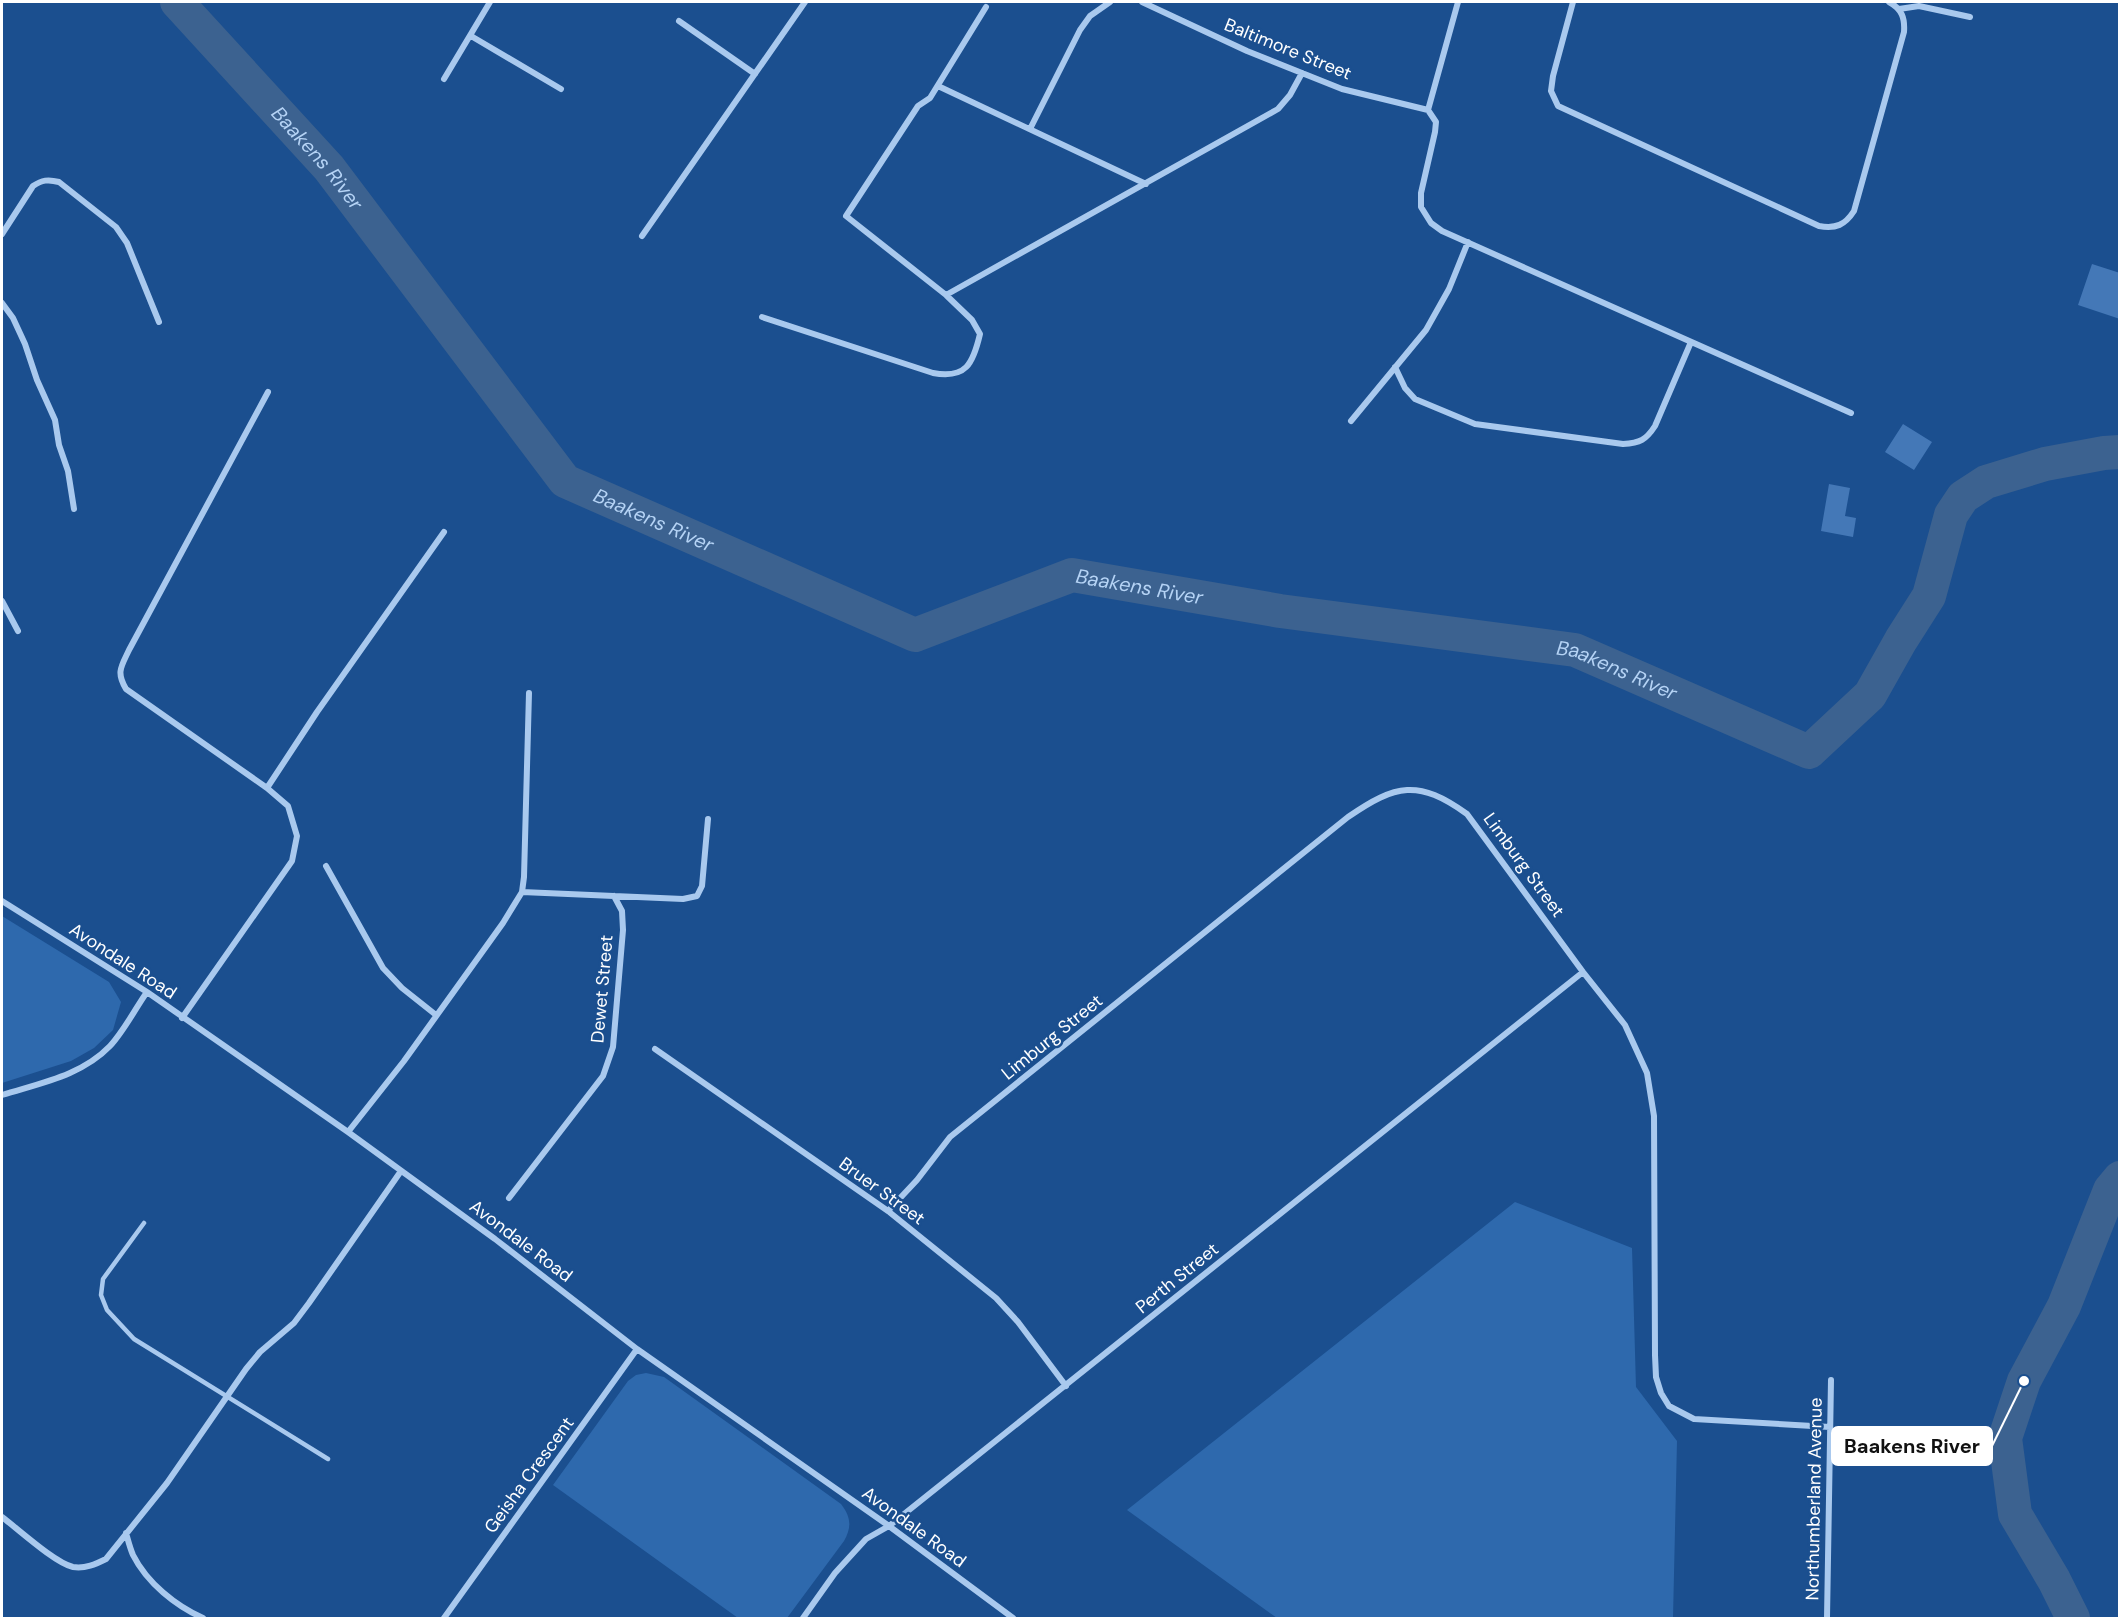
<svg xmlns="http://www.w3.org/2000/svg" width="2121" height="1620" font-family="'DM Sans',sans-serif">
  <rect width="100%" height="100%" fill="#1b4f8f"/>
  <!-- green -->
  <path fill="#2e69ad" d="M2 916 109 982 121 1002 113 1030 94 1048 71 1061 2 1083Z
    M1515 1202 1632 1248 1636 1387 1677 1441 1673 1618H1277L1127 1510Z
    M646 1373 664 1377 841 1504C851 1517 852 1527 844 1541L787 1618H738L553 1485 628 1381 636 1375Z"/>
  <g fill="none" stroke-linecap="round" stroke-linejoin="round">
    <!-- river -->
    <g stroke="#3c6290" stroke-width="34">
      <path id="s1" d="M177 2 329 168 565 481 915 635 1072 575 1280 611 1575 650 1809 752 1870 695 1901 640 1929 596 1951 515 1963 497 1986 482 2045 464 2104 453 2120 452"/>
      <path d="M2073 1618 2054 1580 2015 1514 2005 1438 2024 1381 2064 1306 2110 1190 2120 1178"/>
    </g>
  </g>
  <!-- building -->
  <path fill="#4478b7" d="M2092 264 2120 273V319L2078 305Z
    M1903 424 1932 442 1914 470 1885 452Z
    M1829 484 1850 488 1845 516 1856 518 1853 537 1821 531Z"/>
  <g fill="none" stroke-linecap="round" stroke-linejoin="round">
    <!-- lane -->
    <path stroke="#a9c9ee" stroke-width="4.5" d="M144 1223 103 1279 101 1295 107 1310 134 1339 328 1459"/>
    <!-- street -->
    <path stroke="#a9c9ee" stroke-width="6" d="M1142 2 1247 51 1342 89 1428 110
      M1573 2 1553 76 1551 91 1558 106 1819 226C1836 229 1845 225 1854 211L1904 32C1905 18 1902 9 1889 2
      M1899 9 1919 6 1970 17
      M679 21 755 74
      M471 36 561 89
      M444 79 490 2
      M938 86 1146 184
      M1428 110 1436 122 1435 132 1421 193V207L1431 223 1442 231 1851 413
      M1428 110 1458 2
      M1030 129 1080 30 1090 16 1110 2
      M2 234 33 186C42 180 48 179 59 182L116 227 127 243 159 322
      M642 236 805 2
      M946 295 1278 109 1290 95 1302 73
      M2 303 13 318 25 344 37 380 55 420 59 445 68 471 74 509
      M762 317 933 373C966 379 973 364 980 334L972 320 946 295 846 216 918 106 930 98 986 7
      M1395 367 1405 388 1415 399 1475 424 1623 444C1640 443 1646 440 1655 426L1691 342
      M1351 421 1426 330 1449 289 1468 242
      M2 601 18 631
      M267 788 317 712 444 532
      M326 866 383 968 402 988 436 1015
      M522 892 683 899 697 896 702 886 708 819
      M2 901 147 992 348 1132 495 1239 637 1349 889 1526 1013 1618
      M182 1018 292 861 297 836 288 806 267 788 126 689C116 672 121 667 129 650L268 392
      M655 1049 888 1211 996 1298 1018 1322 1066 1386
      M2 1095C40 1083 81 1076 110 1046 124 1031 135 1009 147 992
      M348 1132 404 1061 503 923 522 892 524 877 529 693
      M509 1198 603 1076 613 1047 623 930 622 911 614 896
      M888 1211 917 1180 950 1137 1348 817C1396 784 1418 779 1467 814L1583 972 1625 1025 1647 1073 1654 1116 1655 1355 1656 1377 1661 1393 1669 1406 1694 1419 1830 1427
      M2 1517C18 1529 55 1563 73 1567 85 1569 96 1564 106 1559L167 1483 246 1369 260 1352 294 1323 309 1303 401 1171
      M126 1533C128 1540 130 1548 133 1555 147 1583 176 1606 203 1618
      M444 1618 637 1349
      M803 1618 835 1573 866 1539 889 1526 1583 972
      M1827 1618 1831 1380"/>
  </g>
  <g text-anchor="middle" stroke-width="5" stroke-linejoin="round" paint-order="stroke">
    <!-- street labels -->
    <g font-size="18" fill="#fff" stroke="#1b4f8f">
      <text transform="translate(1288 49) rotate(22)" y="6">Baltimore Street</text>
      <text transform="translate(1524 865) rotate(54)" y="6">Limburg Street</text>
      <text transform="translate(123 961) rotate(33)" y="6">Avondale Road</text>
      <text transform="translate(602 989) rotate(-85)" y="6">Dewet Street</text>
      <text transform="translate(1052 1037) rotate(-39)" y="6">Limburg Street</text>
      <text transform="translate(882 1191) rotate(36)" y="6">Bruer Street</text>
      <text transform="translate(521 1241) rotate(37)" y="6">Avondale Road</text>
      <text transform="translate(1177 1278) rotate(-39)" y="6">Perth Street</text>
      <text transform="translate(529 1475) rotate(-54)" y="6">Geisha Crescent</text>
      <text transform="translate(1814 1499) rotate(-89)" y="6">Northumberland Avenue</text>
      <text transform="translate(914 1527) rotate(36)" y="6">Avondale Road</text>
    </g>
    <!-- water labels -->
    <g font-size="20" font-style="italic" fill="#b5d3f5" stroke="#1b4f8f">
      <text dy="7" stroke="none"><textPath href="#s1" startOffset="210">Baakens River</textPath></text>
      <text dy="7" stroke="none"><textPath href="#s1" startOffset="714">Baakens River</textPath></text>
      <text dy="7" stroke="none"><textPath href="#s1" startOffset="1236">Baakens River</textPath></text>
      <text dy="7" stroke="none"><textPath href="#s1" startOffset="1722">Baakens River</textPath></text>
    </g>
  </g>
  <!-- callouts -->
  <path fill="none" stroke="#fff" stroke-width="2" d="M2024 1381L1992 1446"/>
  <circle fill="#fff" stroke="#1b4f8f" stroke-width="2" cx="2024" cy="1381" r="6"/>
  <rect fill="#fff" stroke="#fff" stroke-width="2" x="1832" y="1427" width="160" height="38" rx="6"/>
  <g font-size="20" text-anchor="middle" font-weight="bold" fill="#111">
    <text x="1912" y="1453">Baakens River</text>
  </g>
  <!-- border -->
  <rect width="2121" height="1620" fill="none" stroke="#ffffff" stroke-width="6"/>
</svg>
